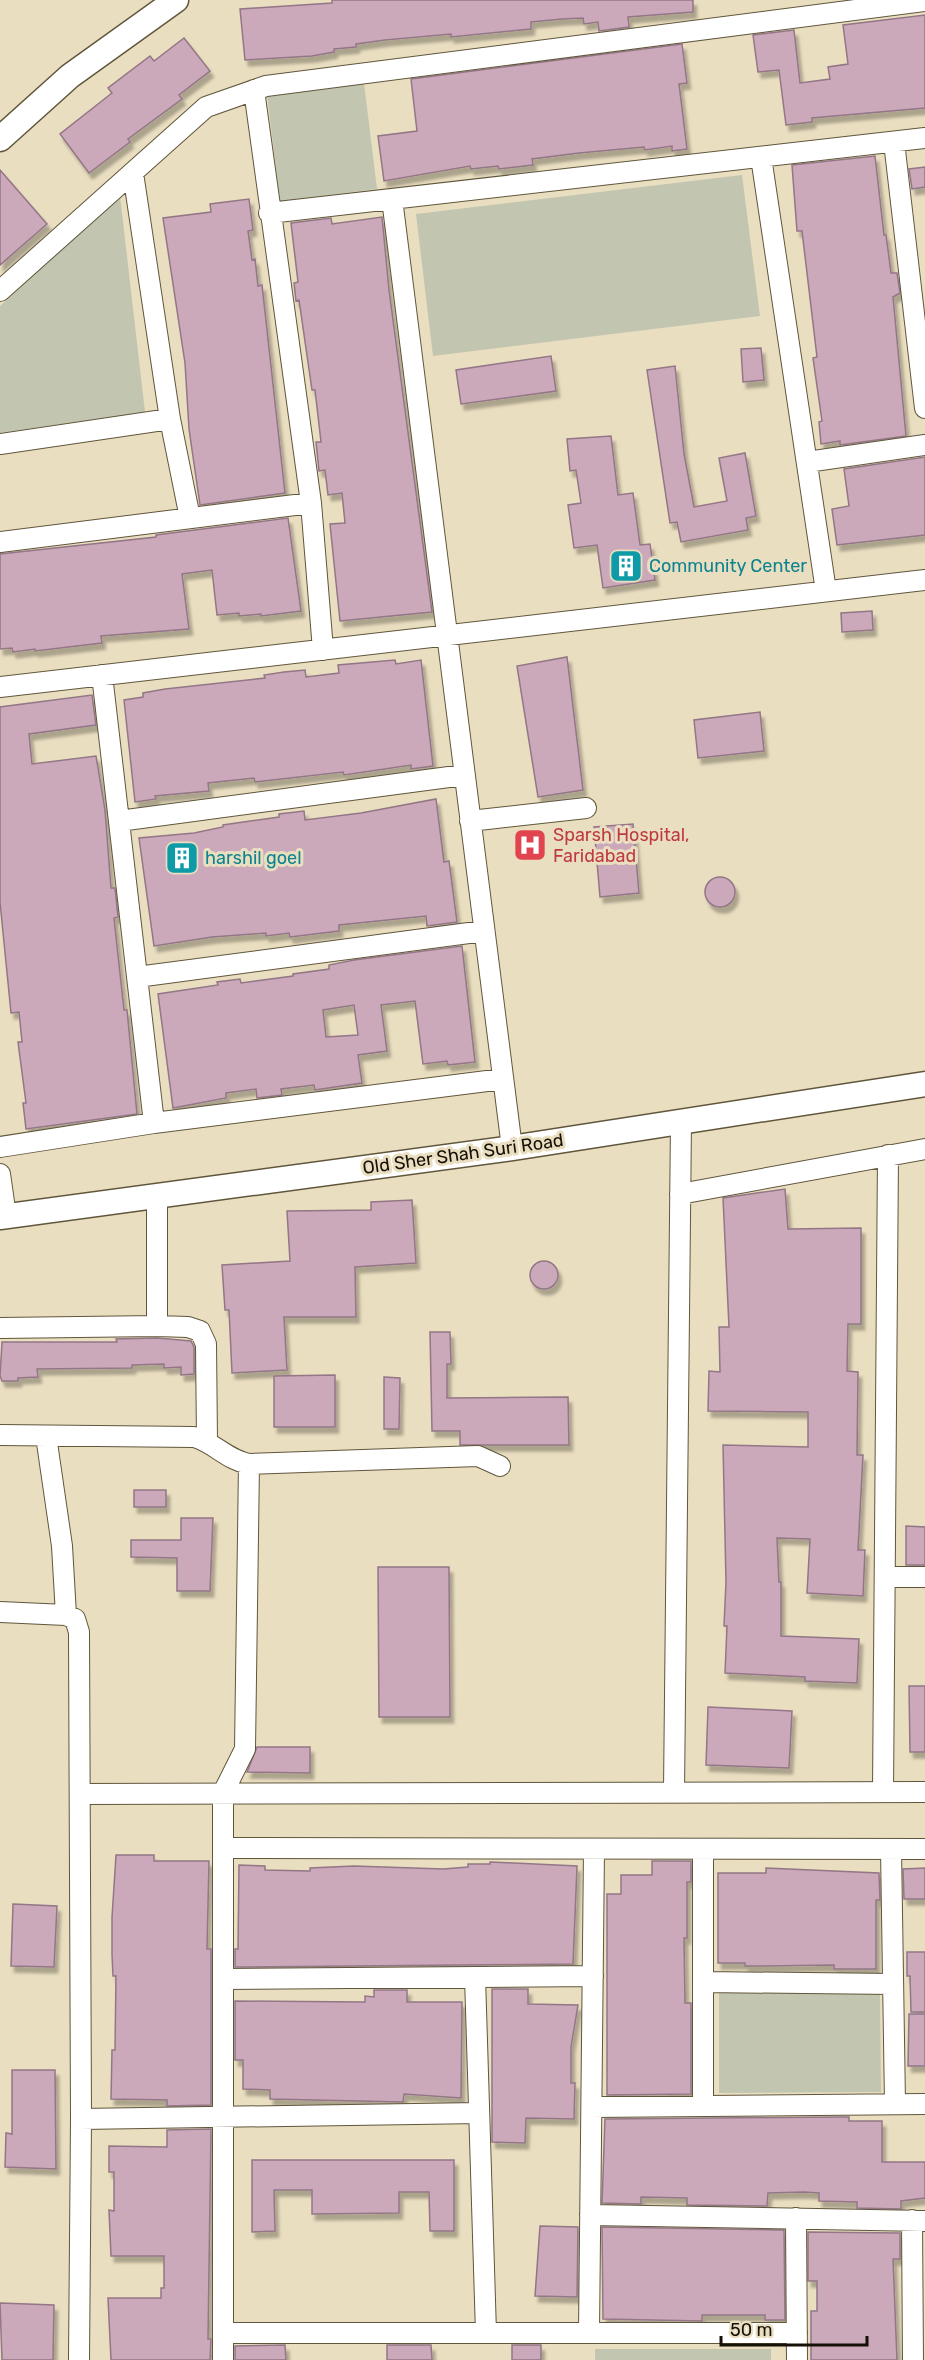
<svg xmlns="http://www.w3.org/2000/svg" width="925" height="2360" font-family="Rubik,sans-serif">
  <defs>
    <filter id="shadow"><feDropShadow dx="3.5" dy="6" stdDeviation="1.5" flood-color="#0004"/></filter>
  </defs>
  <rect width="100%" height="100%" fill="#eadec0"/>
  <!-- green -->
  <path fill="#c2c5b0" d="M364 83 377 189 280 201 267 95Z
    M742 175 760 316 433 356 416 214Z
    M120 196 145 412 0 433V306Z
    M719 1992H880L881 2092 719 2093Z
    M595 2349H771V2360H595Z"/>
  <!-- building -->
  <path fill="#cba8ba" stroke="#937786" stroke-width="1.5" fill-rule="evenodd" filter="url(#shadow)" d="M332 0H693V12L628 17 629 27 599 31 598 22 584 24 583 18 562 19 531 22V29L451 37V34L385 40 356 44V47L334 49V52L312 56 245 60 240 9 332 3Z
    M925 15V108L812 118V122L786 125 779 70 758 72 753 35 794 30 800 83 830 79 828 67 848 64 843 25Z
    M184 38 210 71 179 95 182 99 128 139 130 142 89 173 60 134 112 93 108 88 150 56 154 61Z
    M682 44 687 83 679 84 687 149 672 151V146L645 150 644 147 579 153 532 159 533 165 499 169 498 166 471 169 470 166 384 181 378 136 417 131 411 79Z
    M875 156 884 235H886L891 273H897L900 293 893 297 906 436 840 445V441L821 444 819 422 822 421 813 358 817 357 802 231H797L792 165Z
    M925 167V187L912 189 909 169Z
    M0 170 47 224 0 265Z
    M249 199 253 230 248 231 252 260 255 259 258 286 262 285 285 493 200 505 189 429 185 363 163 218 211 212 210 204Z
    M382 217 389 290 432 612 340 621 330 524 345 523 342 493 328 495 325 470 319 471 316 442H321L315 390H312L299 300 296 301 294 283 298 282 291 223 331 218 332 224Z
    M761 348 764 380 743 382 741 349Z
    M551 356 556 391 461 404 456 370Z
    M675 366 684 454 694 507 727 501 719 458 745 453 756 516 746 518 748 530 681 542 677 522 670 523 647 370Z
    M611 436 618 495 633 493 640 545 650 544 655 580 603 588 597 545 574 548 568 505 581 503 576 470 570 471 567 439Z
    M925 457V535L837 545 832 509 849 506 844 469Z
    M288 518 301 611 261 616V614L239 616V613L217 615 212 570 182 574 189 629 101 636 102 643 35 651V649L13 652 12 648 0 649V554L156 537V535Z
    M872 611 873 630 842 632 841 613Z
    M567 657 583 790 538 797 517 666Z
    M395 660 396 664 421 660 433 766 411 769V765L344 775 343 772 255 782 254 778 208 783 209 791 155 796 156 799 135 802 124 700 143 697V693L165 689 265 678 264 675 284 672 305 670 306 677 339 673 338 665Z
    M92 695 96 725 29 734 32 764 96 756 105 810 111 888H115L118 917 114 918 124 1010H127L137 1114 26 1129 23 1103H26L18 1042H22L19 1012 11 1013 0 902V707Z
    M760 712 764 751 698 758 694 720Z
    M436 799 444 862 449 861 457 922 427 926 426 916 339 925V931L290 937 289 933 266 936V933L212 937 154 946 139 838 194 833 223 827V825L279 817V814L304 811 305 820 361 813Z
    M633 824 639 893 600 897 594 827Z
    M705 892a15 15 0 1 1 30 0a15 15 0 1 1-30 0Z
    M462 946 475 1062 448 1065 447 1061 423 1064 415 1001 381 1005 387 1051 358 1055 362 1083 315 1090 314 1085 281 1089 282 1095 257 1098 256 1089 226 1093V1098L173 1108 158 994 218 985 217 982 240 979 241 983 293 976V974L329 969V965L354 960ZM354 1005 358 1035 326 1037 323 1010Z
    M785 1189 788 1229 861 1228V1324H848L847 1371 858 1372 857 1455H863L858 1550H865L863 1596 807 1593 810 1539 777 1538 779 1582H781V1636L859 1639 857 1683 805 1681V1677L725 1673 727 1626H724L726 1582 723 1445 808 1447V1412L708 1411 709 1371 720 1372 719 1327H729L723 1198Z
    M412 1200 416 1263 355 1267 356 1317H284L287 1370 232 1373 229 1310H225L222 1265 290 1261 287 1211 371 1210V1202Z
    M530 1275a14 14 0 1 1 28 0a14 14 0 1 1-28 0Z
    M430 1332H450L451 1364H447V1398L568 1397 569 1445H460V1431H432Z
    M157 1338 191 1341 194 1347V1374L181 1375V1367L164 1368V1364L132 1365V1368L37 1369 38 1377 18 1378V1381H2L0 1376 2 1342H117L116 1339Z
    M335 1375V1427H274V1376Z
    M384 1377 400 1378 399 1429H384Z
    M134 1490H166V1507H134Z
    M181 1518H213L210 1591H177V1558L131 1557V1540H181Z
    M906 1526 925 1527V1565H906Z
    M378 1567H449L450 1717H379Z
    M909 1686H925V1752H910Z
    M708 1707 792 1711 789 1768 706 1765Z
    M257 1747H310V1773L247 1772Z
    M116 1855H154V1861H209L207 1949H211V2105L167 2106V2100L111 2099 112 2050H115L116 1976H113L112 1955V1917Z
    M652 1861H691V1882H687V1938H684L685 2003H691V2094L607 2095V1894H621V1875H652Z
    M490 1862 577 1866 573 1964 235 1967V1949H238L239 1865 265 1866V1870L310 1871V1868L354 1866 443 1869 468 1867V1864H490Z
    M766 1868 879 1873 880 1900H876V1969H834V1965L764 1966H745V1963H718V1873H766Z
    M925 1868V1899H904L903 1869Z
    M13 1904 57 1906 54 1967 11 1966Z
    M907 1952H925V2012H911L910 1976H907Z
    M492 1989H528V2004L578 2005 571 2047V2083H575L574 2119 526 2118 525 2143 492 2142Z
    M374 1990H407V2002H462L461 2098 404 2094 403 2102 270 2099V2090L243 2089V2060H235V2001L365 2002V1996L374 1997Z
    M909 2014H925V2066H908Z
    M12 2070H55L56 2169 5 2167 6 2133 12 2134Z
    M839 2117H849V2121H882V2162H925V2198L901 2201V2209L857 2208V2202L819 2201V2193L804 2192 768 2193 767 2206 687 2205V2198L641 2197V2204L602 2203 605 2119Z
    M211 2129 208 2339H211L210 2360H111L108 2298H161V2288H164V2256H111L109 2210 114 2211V2172H109V2146L167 2147V2130Z
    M252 2160H454V2231H430L429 2192H399V2213L312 2214V2190H274L275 2231 252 2232Z
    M540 2226 578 2227 577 2297 535 2296Z
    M602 2227 784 2230 785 2320H765V2315H702V2321L603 2319Z
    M808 2232 900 2233V2259H893L897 2360H811V2311H817V2281H808Z
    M0 2303 54 2305 53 2360H2Z
    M285 2345 286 2360H235V2346Z
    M387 2345H431L432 2360H387Z
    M512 2345H541V2360H512Z"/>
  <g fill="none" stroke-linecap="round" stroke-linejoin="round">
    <!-- minor casing -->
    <g stroke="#60563c" stroke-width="22">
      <path id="minor" d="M254 90 311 503 323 650
        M894 142 925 408
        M761 157 826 591
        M133 173 170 419 190 518
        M392 199 512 1148
        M269 213 925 138
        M0 291 206 107 266 86 925 1
        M0 444 170 419
        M807 462 925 445
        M0 542 311 503
        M102 675 154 1123
        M0 687 925 580
        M119 821 464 775
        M470 821 586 808
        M137 977 484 931
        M0 1147 154 1123 503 1079
        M0 1174 6 1216
        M680 1194 925 1149
        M157 1196V1326
        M0 1328 157 1326 188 1327 200 1331 206 1344 207 1441
        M0 1435 194 1437C215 1443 227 1460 249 1464L478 1456 500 1466
        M46 1436 62 1546 66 1615
        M885 1577H925
        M0 1612 66 1615 75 1619 79 1632 81 2119 79 2360
        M674 1792 681 1122
        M883 1792 888 1155
        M81 1794 925 1792
        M223 1848 925 1849
        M703 1849V2105
        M891 1849 895 2104
        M475 1977 486 2333
        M223 1979 593 1976
        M703 1982 893 1984
        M592 2107 925 2104
        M81 2119 479 2113
        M590 2215 925 2221
        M796 2218 797 2360
        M912 2220 913 2360
        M223 2333H797
        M589 2333 594 1849
        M223 2360V1793L245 1749 249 1464"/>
    </g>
    <!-- tertiary casing -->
    <g stroke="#60563c" stroke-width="27">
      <path id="tertiary" d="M0 139 70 76 176 0
        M0 1217 512 1148 925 1084"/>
    </g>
    <!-- minor -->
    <use href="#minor" stroke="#fff" stroke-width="20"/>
    <!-- tertiary -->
    <use href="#tertiary" stroke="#fff" stroke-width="24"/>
  </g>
  <!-- icons -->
  <defs>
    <g id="building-square" transform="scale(1.725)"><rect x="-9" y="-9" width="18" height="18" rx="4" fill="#0f9aa8" stroke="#eadec0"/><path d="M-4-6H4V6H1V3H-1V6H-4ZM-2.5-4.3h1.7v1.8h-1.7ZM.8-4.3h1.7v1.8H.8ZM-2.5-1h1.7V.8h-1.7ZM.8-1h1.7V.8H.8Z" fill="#fff"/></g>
    <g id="hospital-square" transform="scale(1.725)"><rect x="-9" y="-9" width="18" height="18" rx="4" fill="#e0444e" stroke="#eadec0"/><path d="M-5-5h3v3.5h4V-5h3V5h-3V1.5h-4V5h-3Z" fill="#fff"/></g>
  </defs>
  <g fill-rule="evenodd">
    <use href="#building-square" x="626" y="566"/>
    <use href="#hospital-square" x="530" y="845"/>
    <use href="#building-square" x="182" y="858"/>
  </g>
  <g text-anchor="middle" stroke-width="6" stroke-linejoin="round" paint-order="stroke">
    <!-- culture labels -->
    <g font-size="18" fill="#0d838f" stroke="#eadec0" text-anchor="start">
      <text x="649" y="572">Community Center</text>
      <text x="205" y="864">harshil goel</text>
    </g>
    <!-- health labels -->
    <g font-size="18" fill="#be3a42" stroke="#eadec0" text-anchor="start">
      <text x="553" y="841">Sparsh Hospital,<tspan x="553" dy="21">Faridabad</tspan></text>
    </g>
    <!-- street labels -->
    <g font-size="18" fill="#151107" stroke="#eadec0">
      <text transform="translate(463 1154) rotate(-8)" y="6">Old Sher Shah Suri Road</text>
    </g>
  </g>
  <!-- scale -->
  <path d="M721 2336v9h146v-9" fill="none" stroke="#151107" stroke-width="3"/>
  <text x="730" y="2336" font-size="18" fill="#151107" stroke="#eadec0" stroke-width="4.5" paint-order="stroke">50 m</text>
</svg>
